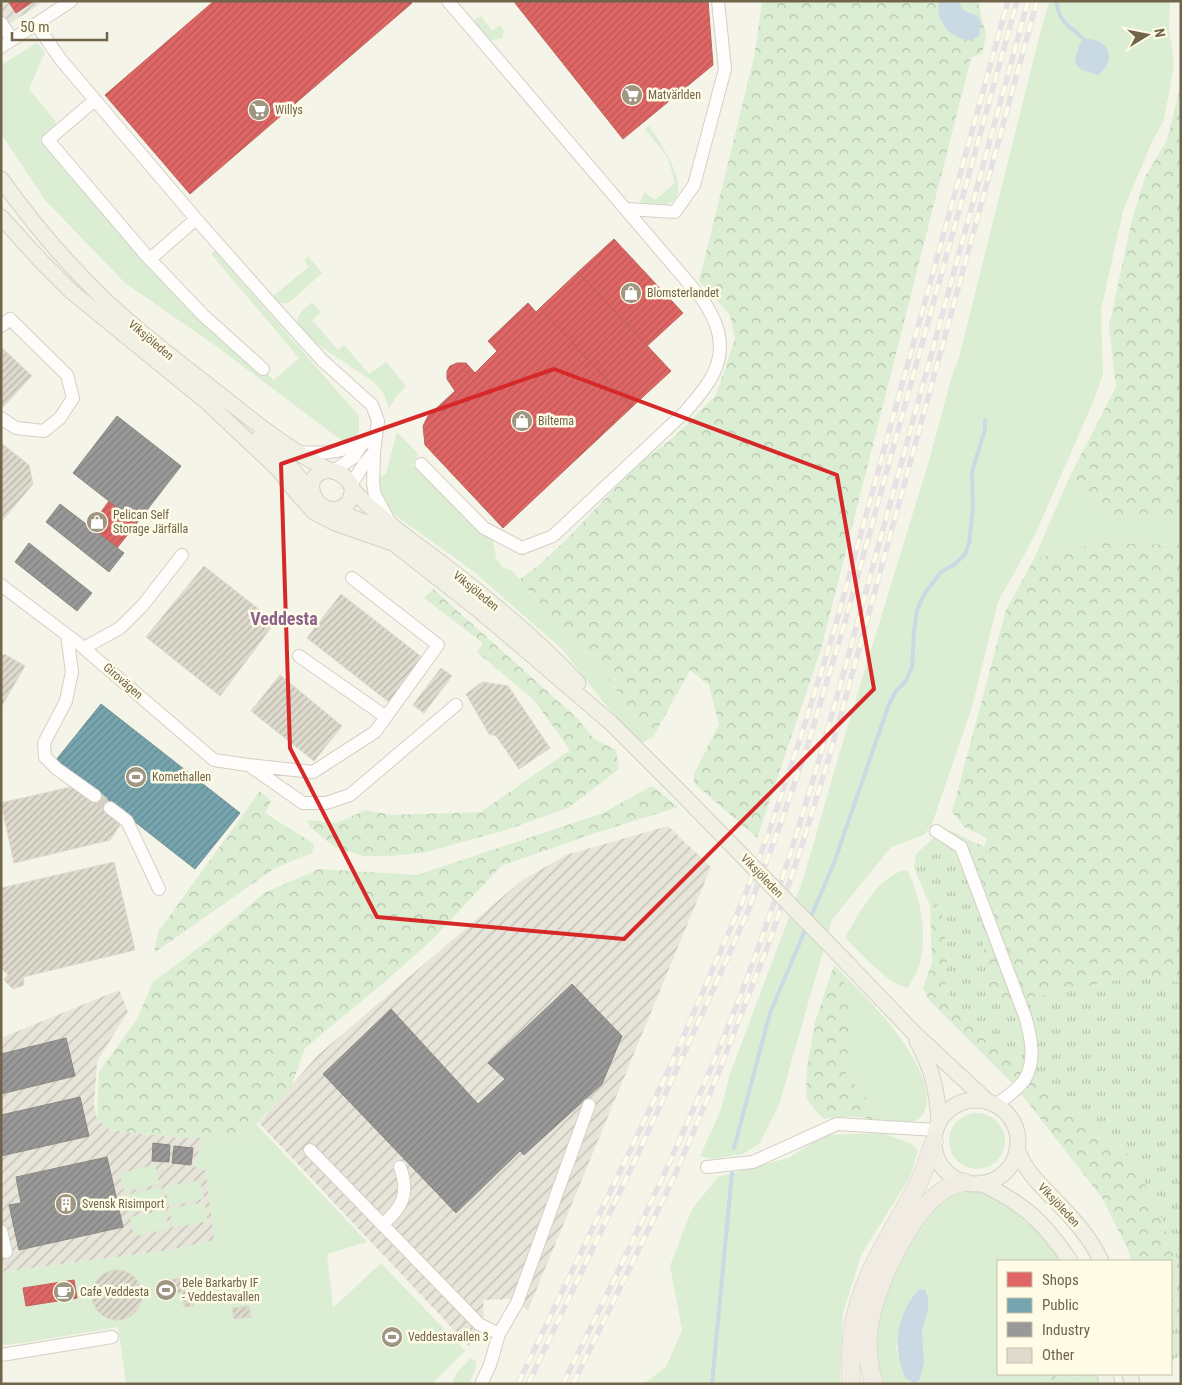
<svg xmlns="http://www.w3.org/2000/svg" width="1182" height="1385" font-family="'Roboto Condensed',sans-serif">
  <defs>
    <pattern id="industrial-furrows" width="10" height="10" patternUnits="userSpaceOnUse" patternTransform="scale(1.25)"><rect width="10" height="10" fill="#e7e5d9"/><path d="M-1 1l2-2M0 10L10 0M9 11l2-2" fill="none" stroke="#c0bdb2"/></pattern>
    <pattern id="forest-crowns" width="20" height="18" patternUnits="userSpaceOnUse" patternTransform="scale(1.25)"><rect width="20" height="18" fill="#dbedd3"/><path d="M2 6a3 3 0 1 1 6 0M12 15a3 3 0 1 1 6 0" fill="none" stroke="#b6c4ad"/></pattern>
    <pattern id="park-tufts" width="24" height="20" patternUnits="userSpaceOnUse" patternTransform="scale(1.25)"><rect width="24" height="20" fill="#dbedd3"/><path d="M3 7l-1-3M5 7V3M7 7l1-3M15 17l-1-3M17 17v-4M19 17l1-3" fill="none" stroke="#b6c4ad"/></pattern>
    <pattern id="shops-hatch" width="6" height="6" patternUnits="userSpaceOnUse" patternTransform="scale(1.25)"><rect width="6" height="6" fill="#e06666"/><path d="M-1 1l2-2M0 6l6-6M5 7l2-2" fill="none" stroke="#ba5856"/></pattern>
    <pattern id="public-hatch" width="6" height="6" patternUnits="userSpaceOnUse" patternTransform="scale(1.25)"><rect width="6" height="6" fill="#76a5af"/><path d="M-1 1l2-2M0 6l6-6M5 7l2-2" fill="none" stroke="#658a90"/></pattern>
    <pattern id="industry-hatch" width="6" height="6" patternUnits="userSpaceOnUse" patternTransform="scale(1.25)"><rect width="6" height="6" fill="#999"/><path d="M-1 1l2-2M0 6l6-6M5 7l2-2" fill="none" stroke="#81807f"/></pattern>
    <pattern id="building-hatch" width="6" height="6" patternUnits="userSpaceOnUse" patternTransform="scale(1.25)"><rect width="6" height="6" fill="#dedbce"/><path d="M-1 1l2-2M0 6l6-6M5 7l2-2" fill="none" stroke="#b8b5a9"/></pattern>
  </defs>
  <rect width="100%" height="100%" fill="#f5f4e8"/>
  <!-- industrial -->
  <path fill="url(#industrial-furrows)" d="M1 1H45L1 29Z
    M668 826 711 867 528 1310 510 1299 483 1300 484 1314 469 1346 259 1123 317 1056 521 881 566 855Z
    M119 990 128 1012 97 1061 94 1106 97 1119 109 1130 181 1138H203L194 1166 206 1171 215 1240 171 1250 1 1272V1038Z"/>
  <!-- grass -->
  <path fill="#dbedd3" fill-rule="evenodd" d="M1049 1H1170L1169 29 1174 64 1164 120 1151 144 1123 211 1101 310 1103 374 1094 400 1034 537 998 602 972 707 932 824 924 835 891 847 832 920 779 1105 760 1143 743 1154 713 1159 700 1156 720 1112 730 1074 803 880 841 748 928 464 952 376 959 358 1038 41Z
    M481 16 492 31 500 25 504 30 502 38 490 41 473 21Z
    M37 43 45 52 29 89 57 123 39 139 137 254 274 380 299 358 211 254 215 251 359 416V430L356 437 345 443 216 346 125 283 45 200 1 134V65Z
    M649 126C659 140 696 193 668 204 659 208 649 204 640 203L644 192 655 200 675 183 668 158 645 129Z
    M308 256 322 273 290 302C281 305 279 303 273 296L309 267 304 260Z
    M312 302 321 312 312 320 338 350 344 345 369 374 386 362 406 386 396 397 389 408 383 392 374 382 305 336C292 318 297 316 312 302Z
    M397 432 418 454 412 465 481 533 493 539 496 558 502 567 511 570 598 665 651 738 640 744 604 703 563 650 473 571 388 510 381 502 376 478 386 474Z
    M1070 476 1112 514H1181V545L1098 543 1034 559Z
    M1181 612V734L1177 715Z
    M901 871H908C921 899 927 933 920 963 918 972 912 980 908 988 889 985 859 952 845 937 861 912 873 883 901 871Z
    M843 974C871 1001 934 1065 926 1107 924 1115 919 1121 911 1122 900 1124 887 1121 876 1120L878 1113 846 1074 847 1001Z
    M949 1141a28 28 0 1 1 56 0a28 28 0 1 1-56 0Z
    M256 1124 367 1242 327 1254 333 1308 381 1263 465 1351 432 1384H126L118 1327 23 1343 1 1345V1272L171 1250 214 1240 206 1171 194 1166 203 1138 244 1137Z
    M882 1133 910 1143 918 1150 910 1177 861 1255 843 1313 840 1384H643L666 1367 682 1330 670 1266 692 1209 718 1177 788 1158 825 1135Z
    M155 1165 159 1184 124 1192 120 1173Z
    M200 1180 204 1199 169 1206 165 1187Z
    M161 1187 165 1206 129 1213 126 1195Z
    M972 1191 985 1193 1017 1214 1047 1241 1060 1261H998V1374H1072V1376L1062 1382 1042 1377 1034 1384H879L873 1340 888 1282 910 1243 933 1210 948 1198 960 1192ZM928 1309 922 1332 904 1377 896 1347Z
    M204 1202 208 1221 173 1228 169 1209Z
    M165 1210 169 1229 134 1236 130 1217Z
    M471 1358 476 1362V1368L469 1384H452L456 1374Z
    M1079 1374H1098L1100 1384H1076Z"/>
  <!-- forest -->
  <path fill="url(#forest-crowns)" d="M762 1H978L986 36 982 53 971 58 821 649 757 838 694 783V774L719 724 709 685 690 670 652 739 598 665 519 580 538 566 566 540 638 464 673 438 716 395 735 339 730 315 699 281 754 58Z
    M1181 84V240L1178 252 1181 253V514H1112L1070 476 1116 387 1109 326 1131 224 1145 177 1167 140Z
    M1098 543 1181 545V612L1177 715 1181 734V983L1142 975 1000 1004 987 995 977 852 984 847 987 838 964 827 952 812 1006 610 1034 559Z
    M433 589 578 719 594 739 616 750 619 769 568 808 506 830 422 853 389 856H363L335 847 310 827 307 820 337 823 365 810 392 815 481 812 570 750 534 700 477 652 483 643 424 598Z
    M652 786 678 807 589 835 501 866 433 939 387 980 305 1048 291 1087 244 1137 181 1138 109 1130 97 1119 99 1072 137 1019 153 982 210 939 264 893 319 869 417 875 603 813Z
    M260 791 271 801 265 813 314 844 312 853 275 868 154 953 158 932Z
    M930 905H941L948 955 945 979 951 1006 1133 1158 1160 1215 1181 1269V1326L1171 1328V1261H1131L1129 1252 1103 1199 1014 1085 929 1000 923 988 932 963Z
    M834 965 843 974 850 1021 846 1074 878 1113 876 1120C858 1116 842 1116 824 1119L815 1110 806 1097 807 1068 815 1022Z
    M1072 1374H1079L1076 1384H1034L1042 1377 1053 1375 1062 1382 1071 1376Z"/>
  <!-- park -->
  <path fill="url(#park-tufts)" d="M951 831 984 847 977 852 987 995 1000 1004 1142 975 1181 983V1269L1160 1215 1133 1158 951 1006 945 979 948 955 941 905H930L914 868 916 854 930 841 942 832Z
    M1181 1326V1355L1171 1361V1328Z"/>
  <!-- water -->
  <path fill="#cadae4" d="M959 1C963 12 965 12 977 15L981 22 979 36 970 41C949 37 936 23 939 1Z
    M1086 39C1110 39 1117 61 1098 75 1075 68 1070 67 1081 42Z
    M919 1289 925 1290 928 1297V1309L922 1332 924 1363 920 1379 915 1383 905 1378C892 1345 896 1316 919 1289Z"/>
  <!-- shops -->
  <path fill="url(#shops-hatch)" stroke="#be655e" d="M8 1H34L16 13Z
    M214 1H410L412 3 190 194 105 95Z
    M516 1H708L713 65 623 139 515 3Z
    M614 239 683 313 647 346 578 272Z
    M578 272 671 371 632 407 540 308Z
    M528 303 536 312 540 308 632 407 503 528 425 445 423 426 428 416 455 391 447 379V371L450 366 457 363H466L475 373 497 351 488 341Z
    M109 501 137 523 117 548 90 527Z
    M74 1280 77 1298 26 1306 23 1288Z"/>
  <!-- public -->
  <path fill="url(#public-hatch)" stroke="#749291" d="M101 704 240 813 195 869 56 760Z"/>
  <!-- industry -->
  <path fill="url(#industry-hatch)" stroke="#8d8981" d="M117 416 181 466 137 523 73 473Z
    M60 504 124 553 109 572 46 522Z
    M29 543 92 593 77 611 15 562Z
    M572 984 622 1036 602 1084 524 1155 520 1151 456 1213 323 1074 391 1009 478 1104 505 1079 488 1063Z
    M66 1038 75 1076 1 1094V1054Z
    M80 1097 89 1136 1 1156V1115Z
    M153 1143 170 1145 169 1162 152 1161Z
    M174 1146 193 1148 191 1165 172 1163Z
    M107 1157 123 1227 19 1250 9 1205 21 1203 16 1177Z"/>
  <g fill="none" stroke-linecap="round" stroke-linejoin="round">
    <!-- stream -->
    <path stroke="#cadae4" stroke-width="4" d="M1056 1C1060 26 1071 25 1085 41V45
      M810 919 834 863 889 704 896 691 906 681 912 667 914 631 917 610 925 593 941 572 955 564 965 554 969 543 973 508 972 472 985 429V420
      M734 1148 770 1013 806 928
      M712 1384 732 1173"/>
  </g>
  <!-- building -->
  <path fill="url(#building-hatch)" stroke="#ddd9ca" d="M2 348 32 376 2 408H1Z
    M1 443 29 465 33 484 1 522Z
    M204 566 275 622 220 696 146 637Z
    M341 594 423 658 389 702 307 638Z
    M4 654 25 666 1 707V658Z
    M441 668 452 676 424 713 413 705Z
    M280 675 342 726 314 761 251 711Z
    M482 682 508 686 550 748 519 769 496 736 489 734 466 694Z
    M75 786 99 794 111 803 122 822 110 840 14 863 1 803Z
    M114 862 135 950 23 977 24 985 13 989 4 980 8 975 1 968V888Z
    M92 1295a25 25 0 1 1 50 0a25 25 0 1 1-50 0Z
    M190 1277 194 1306 184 1307 182 1292 171 1294 169 1280Z
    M114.5 1294a5.5 5.5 0 1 1 11 0a5.5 5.5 0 1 1-11 0Z
    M249 1306 251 1317 234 1319 232 1308Z"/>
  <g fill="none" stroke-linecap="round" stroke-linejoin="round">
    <!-- minor-tunnel -->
    <path stroke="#d4d0c0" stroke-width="12" stroke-dasharray="12 6" stroke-linecap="butt" d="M95 796 110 808"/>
    <!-- minor casing -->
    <g stroke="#d2d0c5" stroke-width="14">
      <path id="minor" d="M1 23 12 39
        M36 24 61 60 196 219 273 306 322 360 372 405 378 421 374 452 373 484 375 495 389 521
        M1 47 71 1
        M95 100 48 140 145 254 203 315 263 369
        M627 209 675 212 694 185 725 69 718 1
        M150 259 196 219
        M1 326 10 319 67 375 73 398 60 418 44 431 16 428 1 418
        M298 452C326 455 349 450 375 439
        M421 464 484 528 522 548 553 536 685 412C708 386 729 361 716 325 713 316 708 308 703 300L448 1
        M333 471 354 457 361 445
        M351 485 364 464 374 452
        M1 585 79 644 214 760 248 765 313 772 375 732 438 645 352 578
        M67 635 72 672 66 701 44 743 45 757 57 769 95 796
        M84 648 120 628 143 605 182 555
        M299 656 386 717
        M250 766 303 803H326L350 795 456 705
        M110 808 127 821 159 889
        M936 831 961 847 1026 1019C1031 1039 1036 1060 1025 1079 1019 1089 1005 1098 996 1105
        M310 1150 479 1324 499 1334 517 1303 589 1105
        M707 1167 753 1162 837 1124 936 1130
        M382 1225C402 1208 410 1194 400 1167
        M1 1231 6 1252
        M1 1355 112 1337
        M481 1384 490 1365 499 1334"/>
    </g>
    <!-- major casing -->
    <g stroke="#d3d0c5" stroke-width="17">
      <path id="major" d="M1 179C33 224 69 266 108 303 141 334 178 362 214 390 251 419 286 449 329 470
        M1 217 41 261 72 292 208 403 278 469 296 492 314 512 335 523 392 543
        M259 438 285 460 312 494
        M329 470C341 472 349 478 353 490L349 502C322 529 292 475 329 470Z
        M353 490C380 519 412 541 444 565 491 601 538 640 578 683
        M334 510 369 524 480 611 611 723 680 792
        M848 964 912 1031 988 1102
        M917 1041C933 1071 937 1089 939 1123
        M934 1142a42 42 0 1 1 84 0a42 42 0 1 1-84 0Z
        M1017 1149C1027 1177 1051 1194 1070 1216 1082 1229 1094 1245 1101 1261
        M981 1183C1024 1204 1044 1222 1070 1261
        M1105 1374 1107 1384
        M1130 1374 1132 1384"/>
    </g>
    <!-- highway casing -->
    <g stroke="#d3d0c5" stroke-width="19">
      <path id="highway" d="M851 1384C851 1365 850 1345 853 1327 862 1275 892 1233 916 1188 924 1174 928 1157 934 1142
        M874 1384C869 1368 867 1351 868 1335 871 1293 908 1215 942 1191 949 1186 956 1184 964 1182"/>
    </g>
    <!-- minor -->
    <use href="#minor" stroke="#fefdfc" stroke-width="12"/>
    <!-- major -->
    <use href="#major" stroke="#f1f0e4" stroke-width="15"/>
    <!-- highway -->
    <use href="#highway" stroke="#f0ebe3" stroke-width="18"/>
    <!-- rail casing -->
    <g stroke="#e5e1e4" stroke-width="5.5">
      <path id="rail" d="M518 1384 671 1065 743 900 769 832 800 739 834 631 1008 1
        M528 1384 637 1156 718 979 748 911 780 825 807 747 843 629 1017 1
        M563 1384C627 1254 691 1124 743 989 800 840 840 686 882 533 931 356 980 178 1028 1
        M573 1384 675 1175 716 1079 770 940 803 842 831 751 1037 1"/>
    </g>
    <!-- rail -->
    <use href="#rail" stroke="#fefce7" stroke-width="4" stroke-dasharray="11" stroke-linecap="butt"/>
    <!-- major-bridge casing -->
    <g stroke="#d3d0c5" stroke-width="17" stroke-linecap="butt">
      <path id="major-bridge" d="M680 792 848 964"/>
    </g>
    <!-- major-bridge -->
    <use href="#major-bridge" stroke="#f1f0e4" stroke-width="15"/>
  </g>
  <!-- marked area -->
  <path fill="none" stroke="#d62828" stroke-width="4" stroke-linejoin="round" d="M554 369 837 475 874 689 624 939 377 917 290 748 281 464Z"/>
  <!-- icons -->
  <defs>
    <g id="supermarket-disc" transform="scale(1.125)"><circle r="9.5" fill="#9f9681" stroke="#fefce7"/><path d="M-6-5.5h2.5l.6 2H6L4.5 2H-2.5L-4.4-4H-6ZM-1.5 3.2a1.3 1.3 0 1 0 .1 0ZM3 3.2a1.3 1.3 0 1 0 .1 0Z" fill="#fff"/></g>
    <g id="shop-disc" transform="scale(1.125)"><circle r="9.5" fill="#9f9681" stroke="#fefce7"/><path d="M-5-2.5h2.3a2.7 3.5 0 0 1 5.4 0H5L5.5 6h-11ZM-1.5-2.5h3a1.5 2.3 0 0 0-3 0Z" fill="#fff"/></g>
    <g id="stadium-disc" transform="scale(1.125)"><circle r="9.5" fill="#9f9681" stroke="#fefce7"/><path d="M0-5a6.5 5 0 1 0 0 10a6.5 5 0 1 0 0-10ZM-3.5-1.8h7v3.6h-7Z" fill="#fff"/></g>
    <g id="building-disc" transform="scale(1.125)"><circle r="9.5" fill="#9f9681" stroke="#fefce7"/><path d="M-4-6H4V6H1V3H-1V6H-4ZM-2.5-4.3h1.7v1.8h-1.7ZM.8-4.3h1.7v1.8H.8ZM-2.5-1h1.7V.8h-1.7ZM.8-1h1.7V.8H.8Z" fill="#fff"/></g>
    <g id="cafe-disc" transform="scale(1.125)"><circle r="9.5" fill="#9f9681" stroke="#fefce7"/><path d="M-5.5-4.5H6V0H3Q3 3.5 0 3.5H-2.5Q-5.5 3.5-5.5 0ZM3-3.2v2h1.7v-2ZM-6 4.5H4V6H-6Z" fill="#fff"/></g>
  </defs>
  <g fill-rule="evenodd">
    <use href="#supermarket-disc" x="632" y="95"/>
    <use href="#supermarket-disc" x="259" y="110"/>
    <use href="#shop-disc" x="631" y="293"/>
    <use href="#shop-disc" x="522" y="421"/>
    <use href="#shop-disc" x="97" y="522"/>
    <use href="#stadium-disc" x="136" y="777"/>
    <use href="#building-disc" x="66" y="1204"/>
    <use href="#stadium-disc" x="166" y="1290"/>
    <use href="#cafe-disc" x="64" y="1292"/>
    <use href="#stadium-disc" x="392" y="1337"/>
  </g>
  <g text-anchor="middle" stroke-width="5" stroke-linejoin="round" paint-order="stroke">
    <!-- poi labels -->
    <g font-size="12" fill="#70644a" stroke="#fefce7" text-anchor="start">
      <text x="648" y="99">Matvärlden</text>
      <text x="275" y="114">Willys</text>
      <text x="647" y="297">Blomsterlandet</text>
      <text x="538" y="425">Biltema</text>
      <text x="113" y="519">Pelican Self<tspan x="113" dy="14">Storage Järfälla</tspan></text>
      <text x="152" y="781">Komethallen</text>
      <text x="82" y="1208">Svensk Risimport</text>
      <text x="182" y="1287">Bele Barkarby IF<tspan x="182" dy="14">- Veddestavallen</tspan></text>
      <text x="80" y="1296">Cafe Veddesta</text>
      <text x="408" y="1341">Veddestavallen 3</text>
    </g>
    <!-- street labels -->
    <g font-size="12" fill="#70644a" stroke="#fefce7">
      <text transform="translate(151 340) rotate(40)" y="4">Viksjöleden</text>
      <text transform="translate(476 591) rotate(39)" y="4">Viksjöleden</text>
      <text transform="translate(123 681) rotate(41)" y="4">Girovägen</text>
      <text transform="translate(762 876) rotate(46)" y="4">Viksjöleden</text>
      <text transform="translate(1059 1205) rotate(47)" y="4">Viksjöleden</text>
    </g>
    <!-- district labels -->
    <g font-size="18" font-weight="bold" fill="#8c628c" stroke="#fefce7">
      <text x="284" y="625">Veddesta</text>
    </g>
  </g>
  <!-- border -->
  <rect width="1182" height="1385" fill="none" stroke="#70644a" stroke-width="5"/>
  <!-- legend -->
  <rect x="997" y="1260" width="175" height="115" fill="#fefce7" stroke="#c5bfa8"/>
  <rect x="1007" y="1272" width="25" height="15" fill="#e06666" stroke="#c5bfa8"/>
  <text x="1042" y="1285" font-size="15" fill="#70644a">Shops</text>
  <rect x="1007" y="1298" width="25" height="15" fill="#76a5af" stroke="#c5bfa8"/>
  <text x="1042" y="1310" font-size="15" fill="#70644a">Public</text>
  <rect x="1007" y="1322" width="25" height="15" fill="#999999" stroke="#c5bfa8"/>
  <text x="1042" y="1335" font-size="15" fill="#70644a">Industry</text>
  <rect x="1007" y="1348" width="25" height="15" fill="#dedbce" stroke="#c5bfa8"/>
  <text x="1042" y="1360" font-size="15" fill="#70644a">Other</text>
  <!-- north arrow -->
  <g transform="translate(1147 35) rotate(80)" stroke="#fefce7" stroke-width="4" paint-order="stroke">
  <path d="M0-4L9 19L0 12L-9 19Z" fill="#70644a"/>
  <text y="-8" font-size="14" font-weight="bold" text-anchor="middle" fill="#70644a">N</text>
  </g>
  <!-- scale -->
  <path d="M12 32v8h95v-8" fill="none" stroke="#70644a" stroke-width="2.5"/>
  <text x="20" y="32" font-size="15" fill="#70644a" stroke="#fefce7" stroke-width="4" paint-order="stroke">50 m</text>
</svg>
